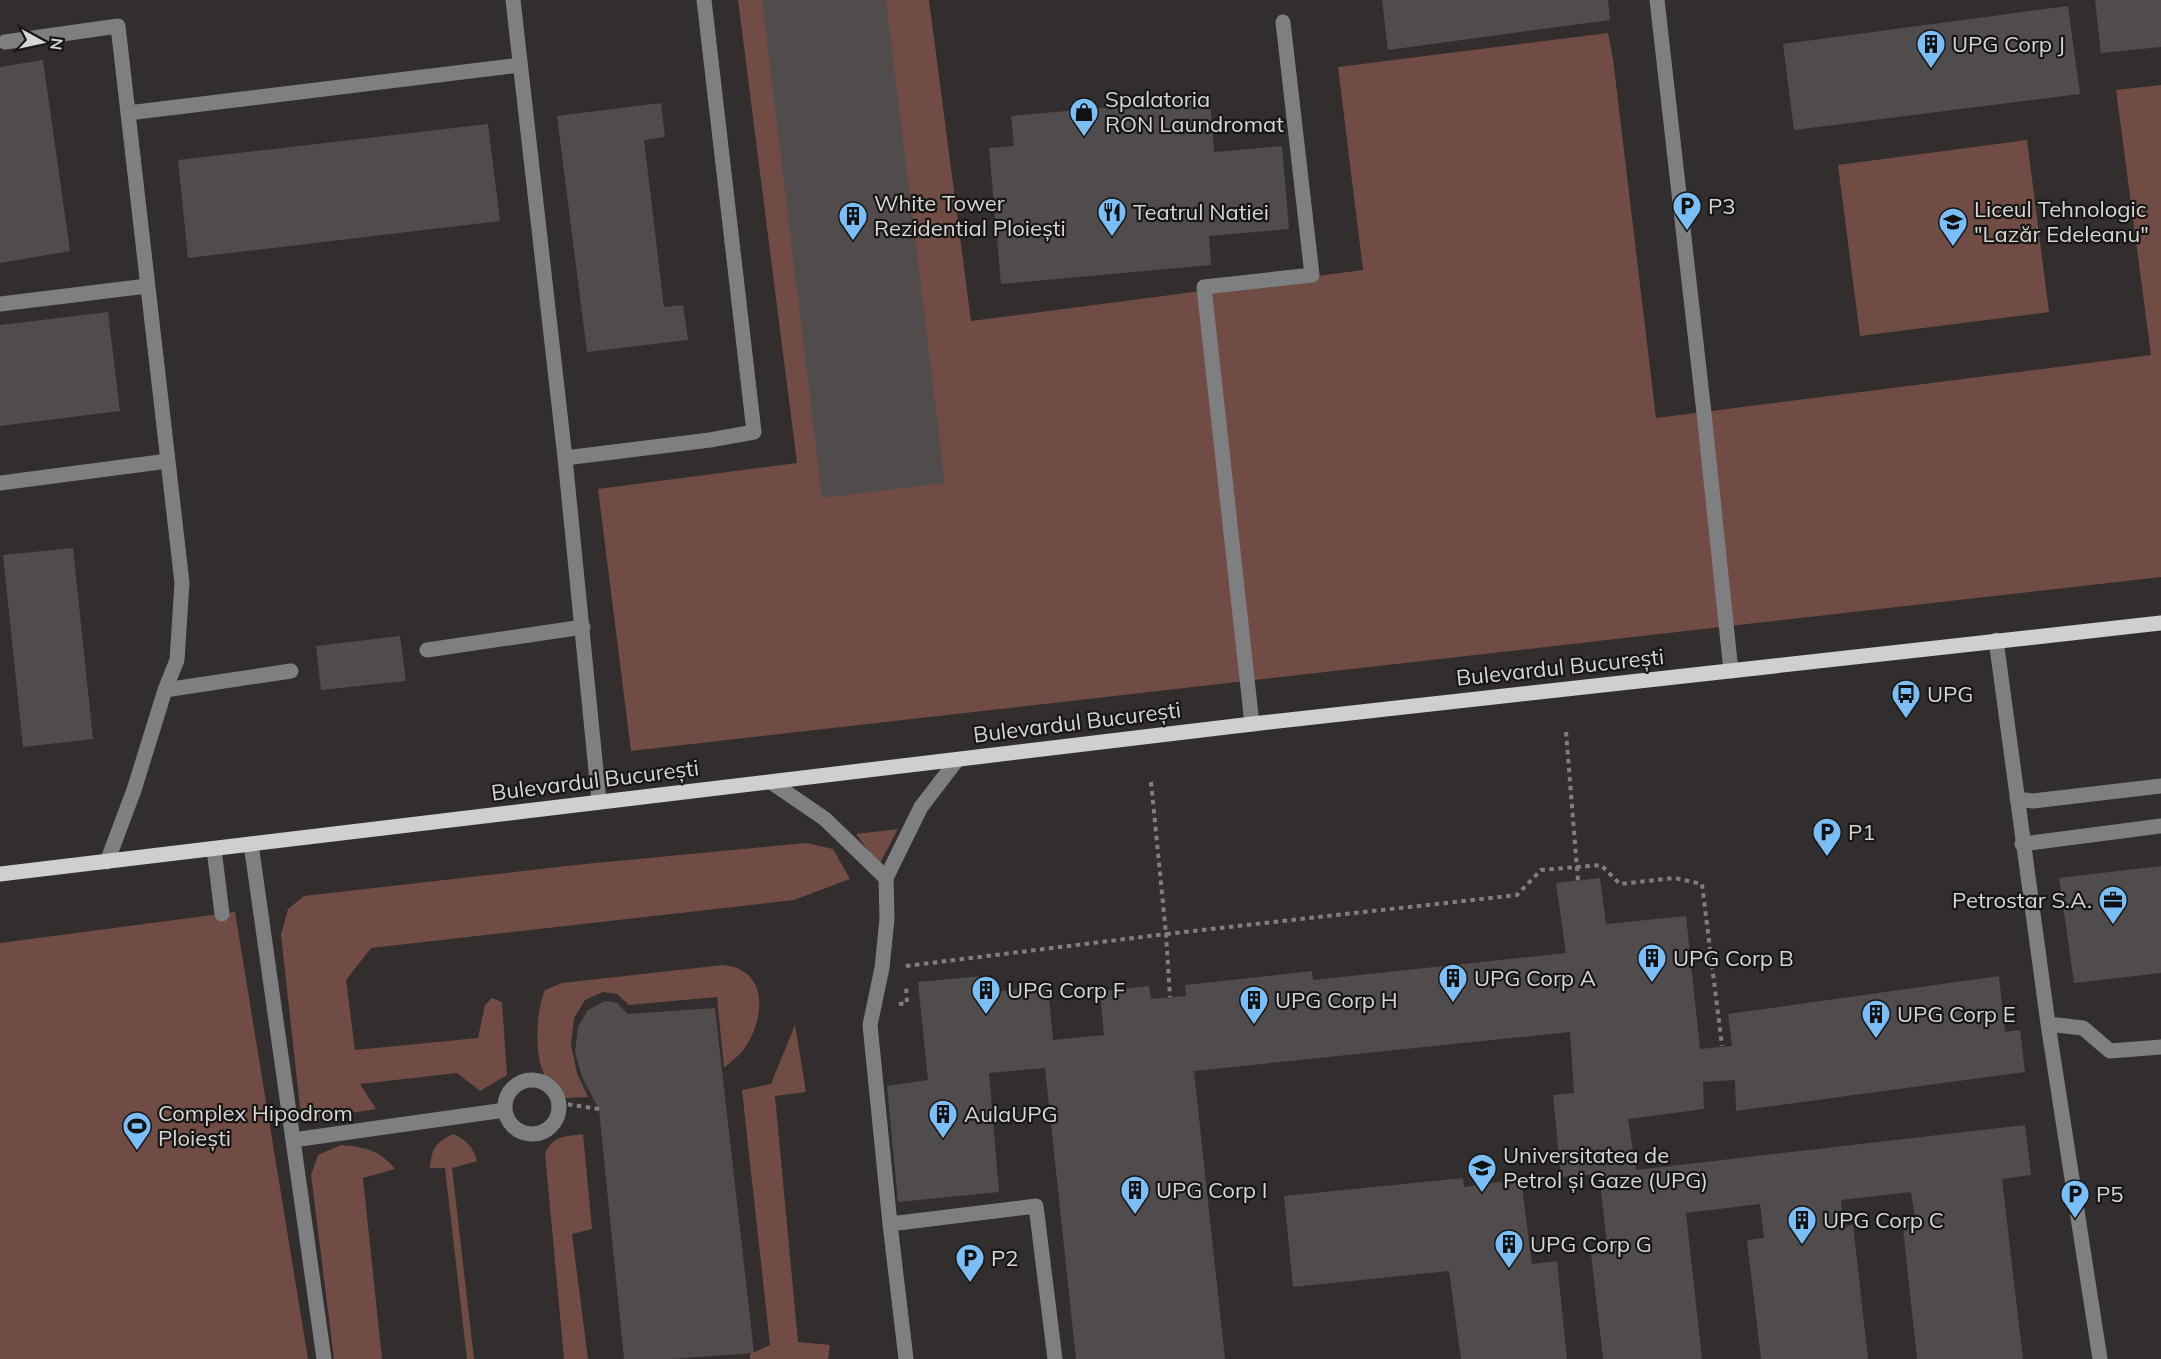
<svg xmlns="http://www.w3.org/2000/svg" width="2161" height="1359" font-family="Mulish,sans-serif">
  <rect width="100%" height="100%" fill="#312e2d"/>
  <!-- green -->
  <path fill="#704c44" d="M738 0H929L971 321 1363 270 1338 67 1608 33 1613 59 1656 418 2151 355 2116 90 2161 85V577L631 751 598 489 797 463Z
    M2027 140 2049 312 1860 336 1838 165Z
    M898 829 879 865 856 834Z
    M806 843 833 849 850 879 794 900 371 948 346 980 355 1050 478 1038 485 1005 492 998 502 1002 507 1075 480 1091 457 1073 360 1084 376 1109 315 1119 305 1116 300 1107 281 935 288 909 304 896 575 865Z
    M235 912 308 1359H0V943Z
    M723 965C729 966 737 967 741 970 771 986 759 1032 741 1053 736 1058 729 1063 724 1068L717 997 629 1005 617 994 603 992 585 1000 574 1018 571 1045 577 1073 588 1097 566 1098C563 1094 561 1090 558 1087 553 1082 547 1079 544 1074 534 1053 536 1011 545 990L562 983Z
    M795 1025 806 1092 775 1096 798 1342 830 1345 828 1359H750V1354L770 1345 742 1090 771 1084Z
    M453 1134C467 1140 473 1147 477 1161L452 1168 474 1359H467L445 1168H430C432 1148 435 1143 453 1134Z
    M583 1134 592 1229 572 1234 588 1359H564L545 1153C554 1135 564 1137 583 1134Z
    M341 1145C365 1147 380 1150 395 1169L363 1178 382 1359H334L311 1175 318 1155Z"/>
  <!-- building -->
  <path fill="#504c4b" d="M762 0H886L945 483 822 498Z
    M1382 0H1608L1610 20 1388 50Z
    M2095 0H2161V47L2101 53Z
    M2068 6 2080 94 1794 130 1783 44Z
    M43 60 70 251 0 263V67Z
    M1210 98 1214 152 1282 146 1289 229 1209 236 1211 265 1001 284 989 148 1014 146 1011 116Z
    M661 103 665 137 644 140 664 307 683 305 688 340 587 352 557 116Z
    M488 124 500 221 188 258 178 160Z
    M108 312 120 411 0 426V325Z
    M73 548 93 739 23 747 3 555Z
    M400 636 406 681 321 690 316 646Z
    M2161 866V973L2074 983 2059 878Z
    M1600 878 1606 924 1686 916 1700 1049 1732 1046 1728 1014 1999 976 2005 1032 2020 1030 2025 1072 1736 1111 1735 1080 1703 1082 1704 1109 1628 1119 1636 1170 2025 1125 2031 1175 2002 1179 2023 1359H1917L1902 1219 1915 1218 1911 1192 1841 1200 1844 1228 1853 1224 1868 1359H1761L1747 1240 1764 1238 1760 1204 1686 1213 1702 1359H1603L1591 1254 1608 1252 1599 1174 1561 1177 1553 1095 1574 1093 1570 1032 1194 1071 1225 1359H1076L1045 1068 989 1073 999 1192 898 1202 887 1086 928 1080 918 982 982 976 983 993 1048 986 1053 1040 1104 1035 1100 991 1149 986 1151 999 1186 996 1185 985 1312 971 1313 980 1566 953 1556 883Z
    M605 1001 617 1003 628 1014 715 1008 754 1353 670 1359H624L599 1109 582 1077 575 1052 578 1027 588 1010Z
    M1463 1178 1464 1187 1521 1179 1532 1264 1557 1261 1567 1359H1461L1449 1271 1293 1287 1284 1196Z"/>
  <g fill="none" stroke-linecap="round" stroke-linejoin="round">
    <!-- path -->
    <path stroke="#817e7d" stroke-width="4" stroke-dasharray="4.5 4.5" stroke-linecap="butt" d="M1566 732 1578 881
      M1151 782 1166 934 1517 895 1541 870 1601 865 1620 884 1675 878 1702 884 1722 1046
      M906 966 1166 934 1170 997
      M899 1004 907 1003 906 986
      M559 1103 599 1109"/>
    <!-- minor -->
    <path stroke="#7e7f80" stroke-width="15" d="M513 0 565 458 599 801
      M1657 0 1704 413 1731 671
      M5 42 118 26 182 583 177 660 165 690 134 790 107 862
      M128 113 520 65
      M0 304 147 286
      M565 458 710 440 754 432 704 0
      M0 483 168 461
      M1996 640 2048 1024 2100 1359
      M427 650 583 627
      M165 690 291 671
      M1252 724 1204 287 1312 275 1283 22
      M771 782 825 819 886 878
      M2017 799 2033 801 2161 786
      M251 844 324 1359
      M2022 844 2161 826
      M214 849 222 914
      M2048 1024 2083 1028 2110 1051 2161 1047
      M505 1107a27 27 0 1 1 54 0a27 27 0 1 1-54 0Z
      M293 1140 505 1110
      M890 1224 1036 1206 1055 1359
      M906 1359 890 1224 870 1025 882 968 887 919 886 878 921 807 957 760"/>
    <!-- major -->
    <path stroke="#cdcfd1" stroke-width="15" d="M0 874 1252 724 2161 623"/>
  </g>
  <!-- icons -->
  <defs>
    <g id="building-pin" transform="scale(1.5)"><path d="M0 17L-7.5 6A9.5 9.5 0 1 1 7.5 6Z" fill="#7abef8" stroke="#181716"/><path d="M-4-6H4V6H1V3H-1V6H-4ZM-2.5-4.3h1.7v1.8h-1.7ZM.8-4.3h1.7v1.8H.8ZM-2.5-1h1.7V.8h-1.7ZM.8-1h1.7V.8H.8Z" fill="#111"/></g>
    <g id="shop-pin" transform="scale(1.5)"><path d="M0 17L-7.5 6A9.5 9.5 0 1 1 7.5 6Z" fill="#7abef8" stroke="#181716"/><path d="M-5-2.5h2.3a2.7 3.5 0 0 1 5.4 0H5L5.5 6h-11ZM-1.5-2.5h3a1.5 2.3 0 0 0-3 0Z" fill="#111"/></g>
    <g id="parking-pin" transform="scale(1.5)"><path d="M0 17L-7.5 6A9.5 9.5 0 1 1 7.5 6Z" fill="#7abef8" stroke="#181716"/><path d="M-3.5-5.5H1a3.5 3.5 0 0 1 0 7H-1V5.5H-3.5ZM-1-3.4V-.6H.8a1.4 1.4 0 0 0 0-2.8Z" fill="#111"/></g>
    <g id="restaurant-pin" transform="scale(1.5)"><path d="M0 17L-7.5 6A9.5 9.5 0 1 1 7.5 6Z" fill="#7abef8" stroke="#181716"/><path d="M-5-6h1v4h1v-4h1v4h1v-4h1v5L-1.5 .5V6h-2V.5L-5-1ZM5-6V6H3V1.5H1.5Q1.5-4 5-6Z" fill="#111"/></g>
    <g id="school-pin" transform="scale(1.5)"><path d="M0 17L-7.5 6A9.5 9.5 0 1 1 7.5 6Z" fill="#7abef8" stroke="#181716"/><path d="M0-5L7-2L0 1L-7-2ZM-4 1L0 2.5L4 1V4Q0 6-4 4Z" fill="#111"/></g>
    <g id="bus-pin" transform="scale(1.5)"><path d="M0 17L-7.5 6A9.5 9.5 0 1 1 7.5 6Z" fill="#7abef8" stroke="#181716"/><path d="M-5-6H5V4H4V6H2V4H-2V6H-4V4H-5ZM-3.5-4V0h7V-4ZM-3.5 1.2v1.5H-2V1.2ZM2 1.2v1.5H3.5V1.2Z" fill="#111"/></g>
    <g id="office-pin" transform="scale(1.5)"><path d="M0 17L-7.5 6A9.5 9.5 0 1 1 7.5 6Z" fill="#7abef8" stroke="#181716"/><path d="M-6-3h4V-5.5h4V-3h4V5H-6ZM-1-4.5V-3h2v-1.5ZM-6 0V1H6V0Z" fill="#111"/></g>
    <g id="stadium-pin" transform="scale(1.5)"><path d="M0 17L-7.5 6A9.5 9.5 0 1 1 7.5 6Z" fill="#7abef8" stroke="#181716"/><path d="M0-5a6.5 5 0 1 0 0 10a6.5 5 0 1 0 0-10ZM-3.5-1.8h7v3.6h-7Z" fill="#111"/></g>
    <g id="university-pin" transform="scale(1.5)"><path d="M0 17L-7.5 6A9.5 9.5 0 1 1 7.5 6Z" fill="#7abef8" stroke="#181716"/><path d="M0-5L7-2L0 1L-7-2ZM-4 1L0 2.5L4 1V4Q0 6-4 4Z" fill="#111"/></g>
  </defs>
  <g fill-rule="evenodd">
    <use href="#building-pin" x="1931" y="44"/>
    <use href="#shop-pin" x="1084" y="112"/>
    <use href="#parking-pin" x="1687" y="206"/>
    <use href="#restaurant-pin" x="1112" y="212"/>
    <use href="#building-pin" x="853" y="216"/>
    <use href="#school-pin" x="1953" y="222"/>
    <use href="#bus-pin" x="1906" y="694"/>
    <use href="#parking-pin" x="1827" y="832"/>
    <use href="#office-pin" x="2113" y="900"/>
    <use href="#building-pin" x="1652" y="958"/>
    <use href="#building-pin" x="1453" y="978"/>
    <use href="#building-pin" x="986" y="990"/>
    <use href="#building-pin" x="1254" y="1000"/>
    <use href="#building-pin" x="1876" y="1014"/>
    <use href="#building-pin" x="943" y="1114"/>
    <use href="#stadium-pin" x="137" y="1126"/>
    <use href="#university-pin" x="1482" y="1168"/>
    <use href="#building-pin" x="1135" y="1190"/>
    <use href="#parking-pin" x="2075" y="1194"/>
    <use href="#building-pin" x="1802" y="1220"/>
    <use href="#building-pin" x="1509" y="1244"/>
    <use href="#parking-pin" x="970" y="1258"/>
  </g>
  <g text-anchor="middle" stroke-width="4.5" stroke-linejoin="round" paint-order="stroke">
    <!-- poi labels -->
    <g font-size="22" fill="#d8d6d5" stroke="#181716" text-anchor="start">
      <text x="1952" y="52">UPG Corp J</text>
      <text x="1105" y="107">Spalatoria<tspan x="1105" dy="25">RON Laundromat</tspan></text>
      <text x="874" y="211">White Tower<tspan x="874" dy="25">Rezidential Ploiești</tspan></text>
      <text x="1708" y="214">P3</text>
      <text x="1974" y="217">Liceul Tehnologic<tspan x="1974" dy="25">"Lazăr Edeleanu"</tspan></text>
      <text x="1133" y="220">Teatrul Natiei</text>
      <text x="1927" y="702">UPG</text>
      <text x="1848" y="840">P1</text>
      <text x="2092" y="908" text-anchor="end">Petrostar S.A.</text>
      <text x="1673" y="966">UPG Corp B</text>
      <text x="1474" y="986">UPG Corp A</text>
      <text x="1007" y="998">UPG Corp F</text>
      <text x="1275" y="1008">UPG Corp H</text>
      <text x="1897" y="1022">UPG Corp E</text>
      <text x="158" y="1121">Complex Hipodrom<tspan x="158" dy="25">Ploiești</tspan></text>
      <text x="964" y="1122">AulaUPG</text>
      <text x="1503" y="1163">Universitatea de<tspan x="1503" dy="25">Petrol și Gaze (UPG)</tspan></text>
      <text x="1156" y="1198">UPG Corp I</text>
      <text x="2096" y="1202">P5</text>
      <text x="1823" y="1228">UPG Corp C</text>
      <text x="1530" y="1252">UPG Corp G</text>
      <text x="991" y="1266">P2</text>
    </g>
    <!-- street labels -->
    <g font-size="22" fill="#d8d6d5" stroke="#181716">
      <text transform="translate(1560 667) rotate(-6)" y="8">Bulevardul București</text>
      <text transform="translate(1077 722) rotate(-7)" y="8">Bulevardul București</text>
      <text transform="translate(595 780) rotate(-7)" y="8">Bulevardul București</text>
    </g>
  </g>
  <!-- north arrow -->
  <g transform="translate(42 42) rotate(98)" stroke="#181716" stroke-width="4.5" paint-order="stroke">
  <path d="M0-4.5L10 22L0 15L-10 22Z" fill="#d8d6d5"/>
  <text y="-9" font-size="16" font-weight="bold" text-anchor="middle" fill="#d8d6d5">N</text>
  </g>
</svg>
